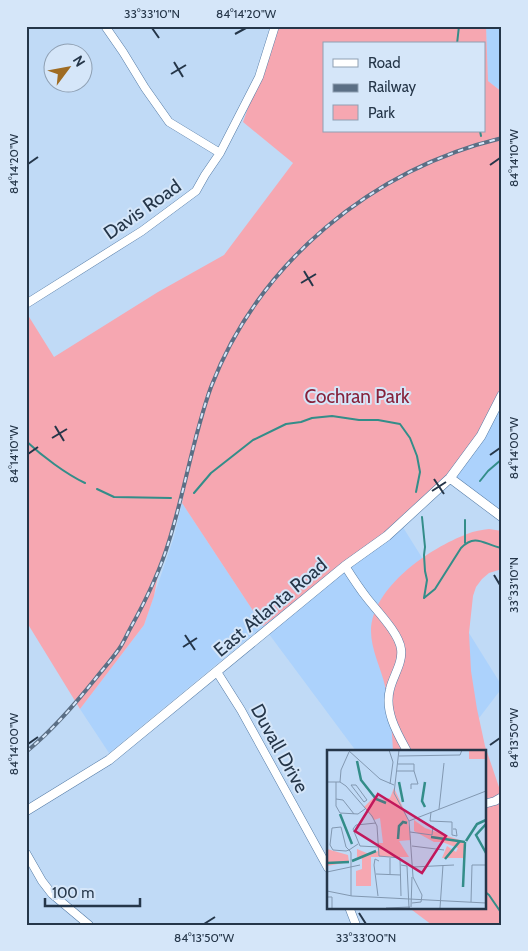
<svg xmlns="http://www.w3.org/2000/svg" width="528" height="951" font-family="Cabin,sans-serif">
  <rect width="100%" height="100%" fill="#c0daf6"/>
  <!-- built -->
  <path fill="#acd2fc" d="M486 26H502V92L488 81Z
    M502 401V517L453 480Z
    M182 503 263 626 401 524 502 686V688L463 739 471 751H356L263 626 109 753 80 709 144 625 174 537Z"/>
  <!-- green -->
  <path fill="#f6a7b1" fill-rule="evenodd" d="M277 26H486L488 81 502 92V401L453 480 401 524 263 626 182 503 191 456 169 541 159 569 154 596 144 625 80 709 26 621V312L54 357 158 292 224 255 293 163 243 122ZM324 44H484V131H324Z
    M489 529 502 531V569L489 573 482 579 476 587 473 596 469 633 471 671 477 709 485 746 502 796V925H432L408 907H484V751H393C392 729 390 707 385 686 381 668 371 650 371 631 372 587 430 548 467 534 474 531 482 530 489 529Z"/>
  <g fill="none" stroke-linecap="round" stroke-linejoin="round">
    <!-- stream -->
    <path stroke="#338d89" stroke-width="2" d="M457 44 459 26
      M480 131 481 136
      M26 441C42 456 66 474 85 483
      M480 481 488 471 502 459
      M97 489 114 497 171 498
      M194 493 211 473 253 440 286 424 301 422 312 418 332 416 359 420H378L400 424 410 438 417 456 420 472 416 492
      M422 517 425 547 424 555 425 571 427 580 424 598
      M465 520V543
      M424 598 435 589 461 548C476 532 486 546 502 548
      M484 891 489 895 502 914"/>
    <!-- minor casing -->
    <g stroke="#547ba6" stroke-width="9">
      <path id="minor" d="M105 26 123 52 145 88 169 122 220 153
        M26 304 142 231 196 191 205 175 220 153 259 77 275 26
        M345 566C352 577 359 588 367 598 377 611 399 633 401 649 403 663 393 676 390 689 384 711 397 733 407 751
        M217 672 241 710 328 868
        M484 804 495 801 502 797
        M26 853 42 881 52 894 89 925
        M349 907 356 925"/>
    </g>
    <!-- tertiary casing -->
    <g stroke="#547ba6" stroke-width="10">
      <path id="tertiary" d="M450 478 502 517
        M26 811 109 760 345 566 387 536 450 478 481 436 502 395"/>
    </g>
    <!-- minor -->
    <use href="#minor" stroke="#fff" stroke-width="8"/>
    <!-- tertiary -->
    <use href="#tertiary" stroke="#fff" stroke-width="9"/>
    <!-- rail casing -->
    <g stroke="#5b6f85" stroke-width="4">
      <path id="rail" d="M26 752C53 730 75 704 96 678 104 668 112 659 119 649 124 642 127 634 131 627 146 600 160 571 169 541 185 490 193 437 211 387 259 262 373 169 502 138"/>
    </g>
    <!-- rail -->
    <use href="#rail" stroke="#d5e6f9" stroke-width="2" stroke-dasharray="5.5" stroke-linecap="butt"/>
  </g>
  <!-- ticks -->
  <path fill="none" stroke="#253649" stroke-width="2" d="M152 28 159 38M235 34 246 28M174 62 183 77M171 74 186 65M28 164 38 157M490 165 500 158M304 271 313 286M301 283 316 274M55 426 64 441M52 438 67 429M28 454 38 447M490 455 500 448M434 479 444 494M432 491 446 482M494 575 500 585M185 635 195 650M183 647 197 638M28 744 38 737M490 745 500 738M359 913 366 924M204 924 215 917"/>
  <g text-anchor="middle" stroke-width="4" stroke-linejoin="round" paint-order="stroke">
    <!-- street labels -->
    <g font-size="19" fill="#253649" stroke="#d5e6f9">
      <text transform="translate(142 209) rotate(-35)" y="7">Davis Road</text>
      <text transform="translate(270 607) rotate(-40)" y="7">East Atlanta Road</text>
      <text transform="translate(280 748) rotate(61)" y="7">Duvall Drive</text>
    </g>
    <!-- park labels -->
    <g font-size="19" fill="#86223b" stroke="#d5e6f9">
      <text x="357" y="403">Cochran Park</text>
    </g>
  </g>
  <!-- overview -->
  <g transform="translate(327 750)">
    <rect width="159" height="159" fill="#c0daf6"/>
    <path d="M142 0H159V9H142ZM67 38 80 66 84 90 72 91 82 107H44V136H29V121L35 119V107H30V99L42 104 51 101 50 93H56L53 68 47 70 37 57 48 46 55 50 63 48ZM87 70 98 78 138 92 137 108H115L120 96 129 102 131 98 115 92H107L87 81ZM0 99 21 105 22 112 0 116Z" fill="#f6a7b1"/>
    <path fill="none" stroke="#338d89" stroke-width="2.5" d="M30 11 34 30 49 49 59 53M72 32 76 52M98 57 95 51 98 32M13 64 25 94M159 74 149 85 159 103M104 87 138 92M71 89 72 76 76 72 80 73M139 91 150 74 159 70M118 109 133 91M25 111 49 101M0 113 22 112M136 137 138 92"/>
    <path fill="none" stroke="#8298b1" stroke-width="1" d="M21 0 53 29 67 35M62 0 66 12 63 34M72 0 67 43 82 71 86 127 95 145 94 152 85 153M72 6 133 5 135 0M71 14H87V21M70 21H87L91 34H84V39M0 32H13L19 36 45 66 50 76 52 106 73 108 74 146M9 32V56L13 63 31 64 38 59M13 32 14 20 22 2M24 35H29L40 50 37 52ZM9 49 16 50 27 64M112 59 117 13M104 62 103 71 125 72V85L130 86 129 79H126M82 71 159 41M49 73 29 75 26 79 33 96 51 97M83 82 105 85 106 76M85 96 117 100M74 115 80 116 82 158M86 117 127 115M0 122 33 115M49 124 74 125M63 124V108M0 141 25 146 159 153M24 146V103L23 101 19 97 14 77 5 78 3 95 6 100 19 101 22 100 31 94M51 146 47 115 48 109 52 111M0 147H5V158M144 152 145 115H159M84 157 85 127M59 158 83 157M113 158 116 115"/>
    <path fill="#c2185b" fill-opacity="0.15" stroke="#c2185b" stroke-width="2.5" d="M51 44 119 86 95 123 28 81Z"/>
    <rect width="159" height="159" fill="none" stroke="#253649" stroke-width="2.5"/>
  </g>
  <!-- border -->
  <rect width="528" height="951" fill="none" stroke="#d5e6f9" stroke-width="55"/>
  <!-- legend -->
  <rect x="323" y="42" width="162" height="90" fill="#d5e6f9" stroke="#8fa0b3"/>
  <rect x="333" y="59" width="25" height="8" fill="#ffffff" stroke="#8fa0b3"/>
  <text x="368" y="68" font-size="15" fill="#253649">Road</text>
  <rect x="333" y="84" width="25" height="8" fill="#5b6f85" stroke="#8fa0b3"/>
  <text x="368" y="92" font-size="15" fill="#253649">Railway</text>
  <rect x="333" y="105" width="25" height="15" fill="#f6a7b1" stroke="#8fa0b3"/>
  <text x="368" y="118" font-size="15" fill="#253649">Park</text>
  <!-- north arrow -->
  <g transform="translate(68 68) rotate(58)"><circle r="24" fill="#d5e6f9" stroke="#8fa0b3"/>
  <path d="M0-4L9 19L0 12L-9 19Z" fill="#9f6c23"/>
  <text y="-8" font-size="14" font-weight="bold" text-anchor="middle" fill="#253649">N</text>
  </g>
  <!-- scale -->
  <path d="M45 898v8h95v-8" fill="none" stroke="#253649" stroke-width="2.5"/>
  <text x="52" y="898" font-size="15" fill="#253649" stroke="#d5e6f9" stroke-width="4" paint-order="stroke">100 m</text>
  <rect x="28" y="28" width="472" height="896" fill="none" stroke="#253649" stroke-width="2"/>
  <g font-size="12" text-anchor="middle" fill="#253649">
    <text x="152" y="18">33°33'10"N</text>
    <text x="246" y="18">84°14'20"W</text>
    <text transform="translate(514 158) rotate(-90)" y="4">84°14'10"W</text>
    <text transform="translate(14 164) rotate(-90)" y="4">84°14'20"W</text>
    <text transform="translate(514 448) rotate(-90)" y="4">84°14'00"W</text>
    <text transform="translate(14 454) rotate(-90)" y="4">84°14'10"W</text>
    <text transform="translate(514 585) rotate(-90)" y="4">33°33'10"N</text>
    <text transform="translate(514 738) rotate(-90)" y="4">84°13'50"W</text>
    <text transform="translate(14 744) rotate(-90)" y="4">84°14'00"W</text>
    <text x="204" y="942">84°13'50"W</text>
    <text x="366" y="942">33°33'00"N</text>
  </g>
</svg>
